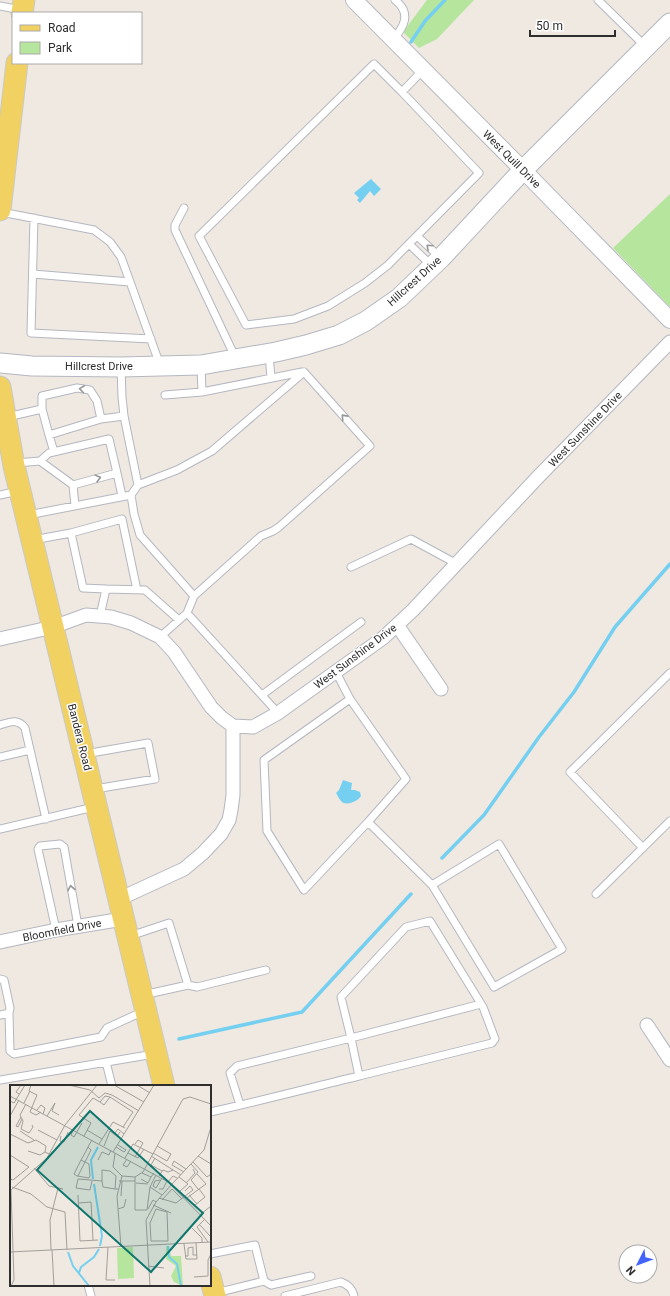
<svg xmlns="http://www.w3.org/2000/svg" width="670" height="1296" font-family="Roboto,sans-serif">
  <rect width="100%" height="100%" fill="#efe9e1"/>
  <!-- green -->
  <path fill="#b6e59e" d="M427 0H474L437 39 419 48 403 32Z
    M670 194V307L613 248Z"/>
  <!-- water -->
  <path fill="#75cff0" d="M371 179 381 189 374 196 370 191 360 203 357 200 359 198 354 193Z
    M343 780 352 783 351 790H355L360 792 361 796C358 801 346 807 341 801 339 799 338 796 336 793L339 790Z"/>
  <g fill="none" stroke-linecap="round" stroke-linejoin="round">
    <!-- stream -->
    <path stroke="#75cff0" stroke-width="3.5" d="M411 42 425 21 445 0
      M442 858 484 815 539 737 574 692 615 627 670 564
      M179 1039 302 1012 411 894"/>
    <!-- service casing -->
    <g stroke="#b4b7c1" stroke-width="9">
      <path id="service" d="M598 0 646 47
        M0 6 21 10
        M393 40C404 27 412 13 395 0
        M374 64 402 92 479 173 388 265 365 283 328 306 294 319 246 325 199 236Z
        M402 92 423 70
        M184 208 175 225V230L236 359
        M1 212 94 230 110 242 121 257 160 365
        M34 218 31 333 151 339
        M417 236 440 257
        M409 244 432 266
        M33 274 130 282
        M269 354 271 378
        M201 366 202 392 302 372
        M165 395 202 392
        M7 417 42 409
        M101 419 97 401 90 390 77 388 42 396V409L49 435 101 419 124 416
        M49 435 54 452
        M16 463 40 461 49 453 109 439 117 473 73 485 40 461
        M117 473 122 496
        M73 485 75 506
        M138 485 177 470 212 451 304 372
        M0 495 18 491
        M131 495 134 514 140 535 194 596
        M28 515 131 495 138 485 124 416 122 397 121 368
        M71 533 122 519 137 590
        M33 540 71 533 83 588 106 589 100 616
        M351 567 411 539 457 564
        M106 589 145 590 179 620
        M187 613 278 713
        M160 637 187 613 194 596 261 536 273 531 279 527 370 446 304 372
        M336 672 350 699 264 760 267 831 304 890 368 822 432 885 494 987 562 949 499 844 432 885
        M262 695 361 622
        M350 699 406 779 368 822
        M0 725C10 722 18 718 25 728L46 819
        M85 754 148 743 155 779 95 789
        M0 757 30 750
        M0 829 94 807
        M643 848 570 772 670 673
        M596 894 670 821
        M56 930 38 849 40 846 60 844 64 847 78 926
        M130 936 169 923 188 985 197 987 266 970
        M0 979 4 980 10 1008 9 1013 0 1015
        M143 995 188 985
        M9 1013 10 1051 14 1054 101 1037 107 1028 144 1011
        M106 1062 112 1086
        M359 1076 492 1043 495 1039 483 1007 430 921 406 927 341 997 351 1038 481 1004
        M0 1080 154 1054
        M210 1112C260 1101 309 1088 359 1076L351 1038 237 1066 230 1073 240 1105
        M210 1254 255 1245 264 1281 216 1293
        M264 1281 271 1285 311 1276
        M88 1285 91 1296
        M285 1296 341 1282C348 1285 352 1288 354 1296"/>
    </g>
    <!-- minor casing -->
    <g stroke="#b4b7c1" stroke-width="15">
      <path id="minor" d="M397 625 441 689
        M0 639 53 627 86 615 111 617 131 623 160 637 174 652 211 707 222 718 233 726 253 727 278 713 383 638 413 610 538 477 670 342
        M119 899 184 869 203 853 221 834 229 820 231 810 233 795V726
        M0 942 56 930 123 919
        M647 1025 670 1060"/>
    </g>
    <!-- tertiary casing -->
    <g stroke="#b4b7c1" stroke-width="18">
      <path id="tertiary" d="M354 0 523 170 670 320"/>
    </g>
    <!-- secondary casing -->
    <g stroke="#b4b7c1" stroke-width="21">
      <path id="secondary" d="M0 363 32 366 121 367 201 365 276 352 306 345 339 335 366 321 399 298 441 258 523 170 670 23"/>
    </g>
    <!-- primary casing -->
    <g stroke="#c9c9c9" stroke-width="23">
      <path id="primary" d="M22 13 24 0
        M0 210 17 63
        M0 387 14 466 164 1086
        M210 1277 215 1296"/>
    </g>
    <!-- service -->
    <use href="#service" stroke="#fff" stroke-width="7"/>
    <!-- minor -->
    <use href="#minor" stroke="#fff" stroke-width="13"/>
    <!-- tertiary -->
    <use href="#tertiary" stroke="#fff" stroke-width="16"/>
    <!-- secondary -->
    <use href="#secondary" stroke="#fff" stroke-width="19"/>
    <!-- primary -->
    <use href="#primary" stroke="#f2d163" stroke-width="21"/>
  </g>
  <!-- one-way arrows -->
  <defs><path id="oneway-chevron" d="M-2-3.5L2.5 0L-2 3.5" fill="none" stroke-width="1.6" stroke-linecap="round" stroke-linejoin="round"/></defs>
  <g stroke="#969696">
    <use href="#oneway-chevron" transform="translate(429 247) rotate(-137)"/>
    <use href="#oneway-chevron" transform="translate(82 389) rotate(-172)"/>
    <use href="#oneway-chevron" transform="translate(344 417) rotate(-132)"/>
    <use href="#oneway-chevron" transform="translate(98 478) rotate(-15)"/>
    <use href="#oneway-chevron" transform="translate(71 888) rotate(-100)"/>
  </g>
  <g text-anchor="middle" stroke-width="3" stroke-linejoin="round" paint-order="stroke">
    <!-- street labels -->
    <g font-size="11" fill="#2e2e2e" stroke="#fff">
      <text transform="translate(512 159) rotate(45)" y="4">West Quill Drive</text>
      <text transform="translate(414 281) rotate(-42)" y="4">Hillcrest Drive</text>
      <text x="99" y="370">Hillcrest Drive</text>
      <text transform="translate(585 429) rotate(-46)" y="4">West Sunshine Drive</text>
      <text transform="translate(355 656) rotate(-37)" y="4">West Sunshine Drive</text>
      <text transform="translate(80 737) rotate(76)" y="4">Bandera Road</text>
      <text transform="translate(62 930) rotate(-11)" y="4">Bloomfield Drive</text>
    </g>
  </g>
  <!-- overview -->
  <g transform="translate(10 1085)">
    <rect width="201" height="201" fill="#efe9e1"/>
    <path d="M156 161H159L161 171H171L173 201 164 197 161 191 166 181 156 174ZM123 162 124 193 108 194 107 163Z" fill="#b6e59e"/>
    <path fill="none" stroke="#75cff0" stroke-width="2" d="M83 94 81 75 88 62M84 99 92 151 90 161M158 161 159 172 167 179 171 201M58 167 63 181 79 201M69 188 71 182 84 172 89 164"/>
    <path fill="none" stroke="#a29e99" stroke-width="1" d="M21 0 19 6 27 10 20 27 26 30 31 27M59 0 80 5 89 13 95 8 102 10 129 26M104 0 134 17M127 0 140 8M9 9 6 7 11 0M0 11 158 97 201 141M0 16 4 18 15 0M90 17 94 20 100 12M14 18 20 6M16 19 10 30 13 36 11 44 19 48 23 42 22 40M27 25 31 20 35 23 33 29M0 31 9 15M37 31 45 18 42 26 49 30M11 32 6 41 8 42 12 34M28 45 47 55M63 45 61 50 64 52 72 38M77 45 92 54M10 46 24 55M110 47 107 51 104 49 108 44 114 49M0 49 18 58 26 55 36 61 35 67 39 69M51 51 50 56 54 57 58 47M74 51 81 38 69 30 83 13 90 17 95 11 100 12 123 27 113 42M89 59 103 37 115 43M125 59 128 55 133 58 125 72M94 61 100 46 104 49M78 62 81 65 75 77 71 75 75 68 79 60 82 55M106 62 114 67 116 65 108 60M18 66 30 70 35 67M103 67 144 0M105 68 103 82 112 91M118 68 128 73 134 64M143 68 157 76 161 69 147 61M0 70 19 82 3 95 0 94M141 71 171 90M188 71 201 79M115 73 123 59 143 69M145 73 141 80 152 86M117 74 113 80 117 82 121 76M88 75 92 67 99 70 101 65M183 77 197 92 201 89M181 79 188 87 181 95 188 104M24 83 39 101 53 104M174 87 162 80 164 76 176 84M132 88 141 92 144 88M187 89 196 99 189 104M146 90 140 102 152 110M68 91 75 77 79 79 80 91 79 93 67 91 64 89 71 75M112 91 125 92 133 87 173 14 180 12 201 19M149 91 153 85 158 87 163 85M125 92V125H137M169 92 178 99 170 106M131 94 138 98 141 92M150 95 145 96 143 101 146 103 152 93M82 96 80 105 66 103 68 94 92 96V85L100 86 106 91 105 104H108M92 96 93 102 105 104M109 96H125M158 97 163 91 167 93M126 98 138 99M176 98 185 88 183 84M162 99 194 65 201 42M2 102 21 109 37 122 55 127 57 165M149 104H153L157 96M68 110 70 156 88 155M179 110 187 119M111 111 112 96M149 113 166 118 183 105 180 101 175 106M177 113 189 104 195 112 184 121M152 115 162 104 172 114M69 118 81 117 83 155M143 120 161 128M108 124 114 122 116 114M138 124 143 115 146 117M146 124 157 127 158 156H141L140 138ZM137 125 140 102M191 129 201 121M195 134 187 142 198 157M189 139 201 152M182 143 192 153V158M174 159 176 174H187L186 158M98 162 96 195H105M111 162 107 111 112 91M41 165 40 135 48 103M42 165 44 201M0 167 201 157M175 171H178V163L183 162V170H187M138 181 154 183M184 192 198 191V175L201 169M1 201 4 195 1 105 37 73 55 40 87 0M140 201 136 135 146 117 162 99"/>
    <path fill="#0f766e" fill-opacity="0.15" stroke="#0f766e" stroke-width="2" d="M80 26 193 128 141 187 27 85Z"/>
    <rect width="201" height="201" fill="none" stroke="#2e2e2e" stroke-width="2"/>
  </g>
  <!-- legend -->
  <rect x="12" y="12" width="130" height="52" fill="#ffffff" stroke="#ababab"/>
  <rect x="20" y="25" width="20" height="6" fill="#f2d163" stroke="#ababab"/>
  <text x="48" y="32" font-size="12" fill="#2e2e2e">Road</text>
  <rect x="20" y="42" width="20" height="12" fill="#b6e59e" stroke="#ababab"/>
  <text x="48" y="52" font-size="12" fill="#2e2e2e">Park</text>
  <!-- north arrow -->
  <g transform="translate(638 1264) rotate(228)"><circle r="19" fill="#ffffff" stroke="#ababab"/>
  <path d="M0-3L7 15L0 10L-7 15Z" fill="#4264fb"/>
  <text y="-6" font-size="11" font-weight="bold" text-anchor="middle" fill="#2e2e2e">N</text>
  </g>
  <!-- scale -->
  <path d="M530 30v6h85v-6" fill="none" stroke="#2e2e2e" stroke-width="2"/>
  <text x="536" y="30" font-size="12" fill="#2e2e2e" stroke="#ffffff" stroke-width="3" paint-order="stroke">50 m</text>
</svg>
